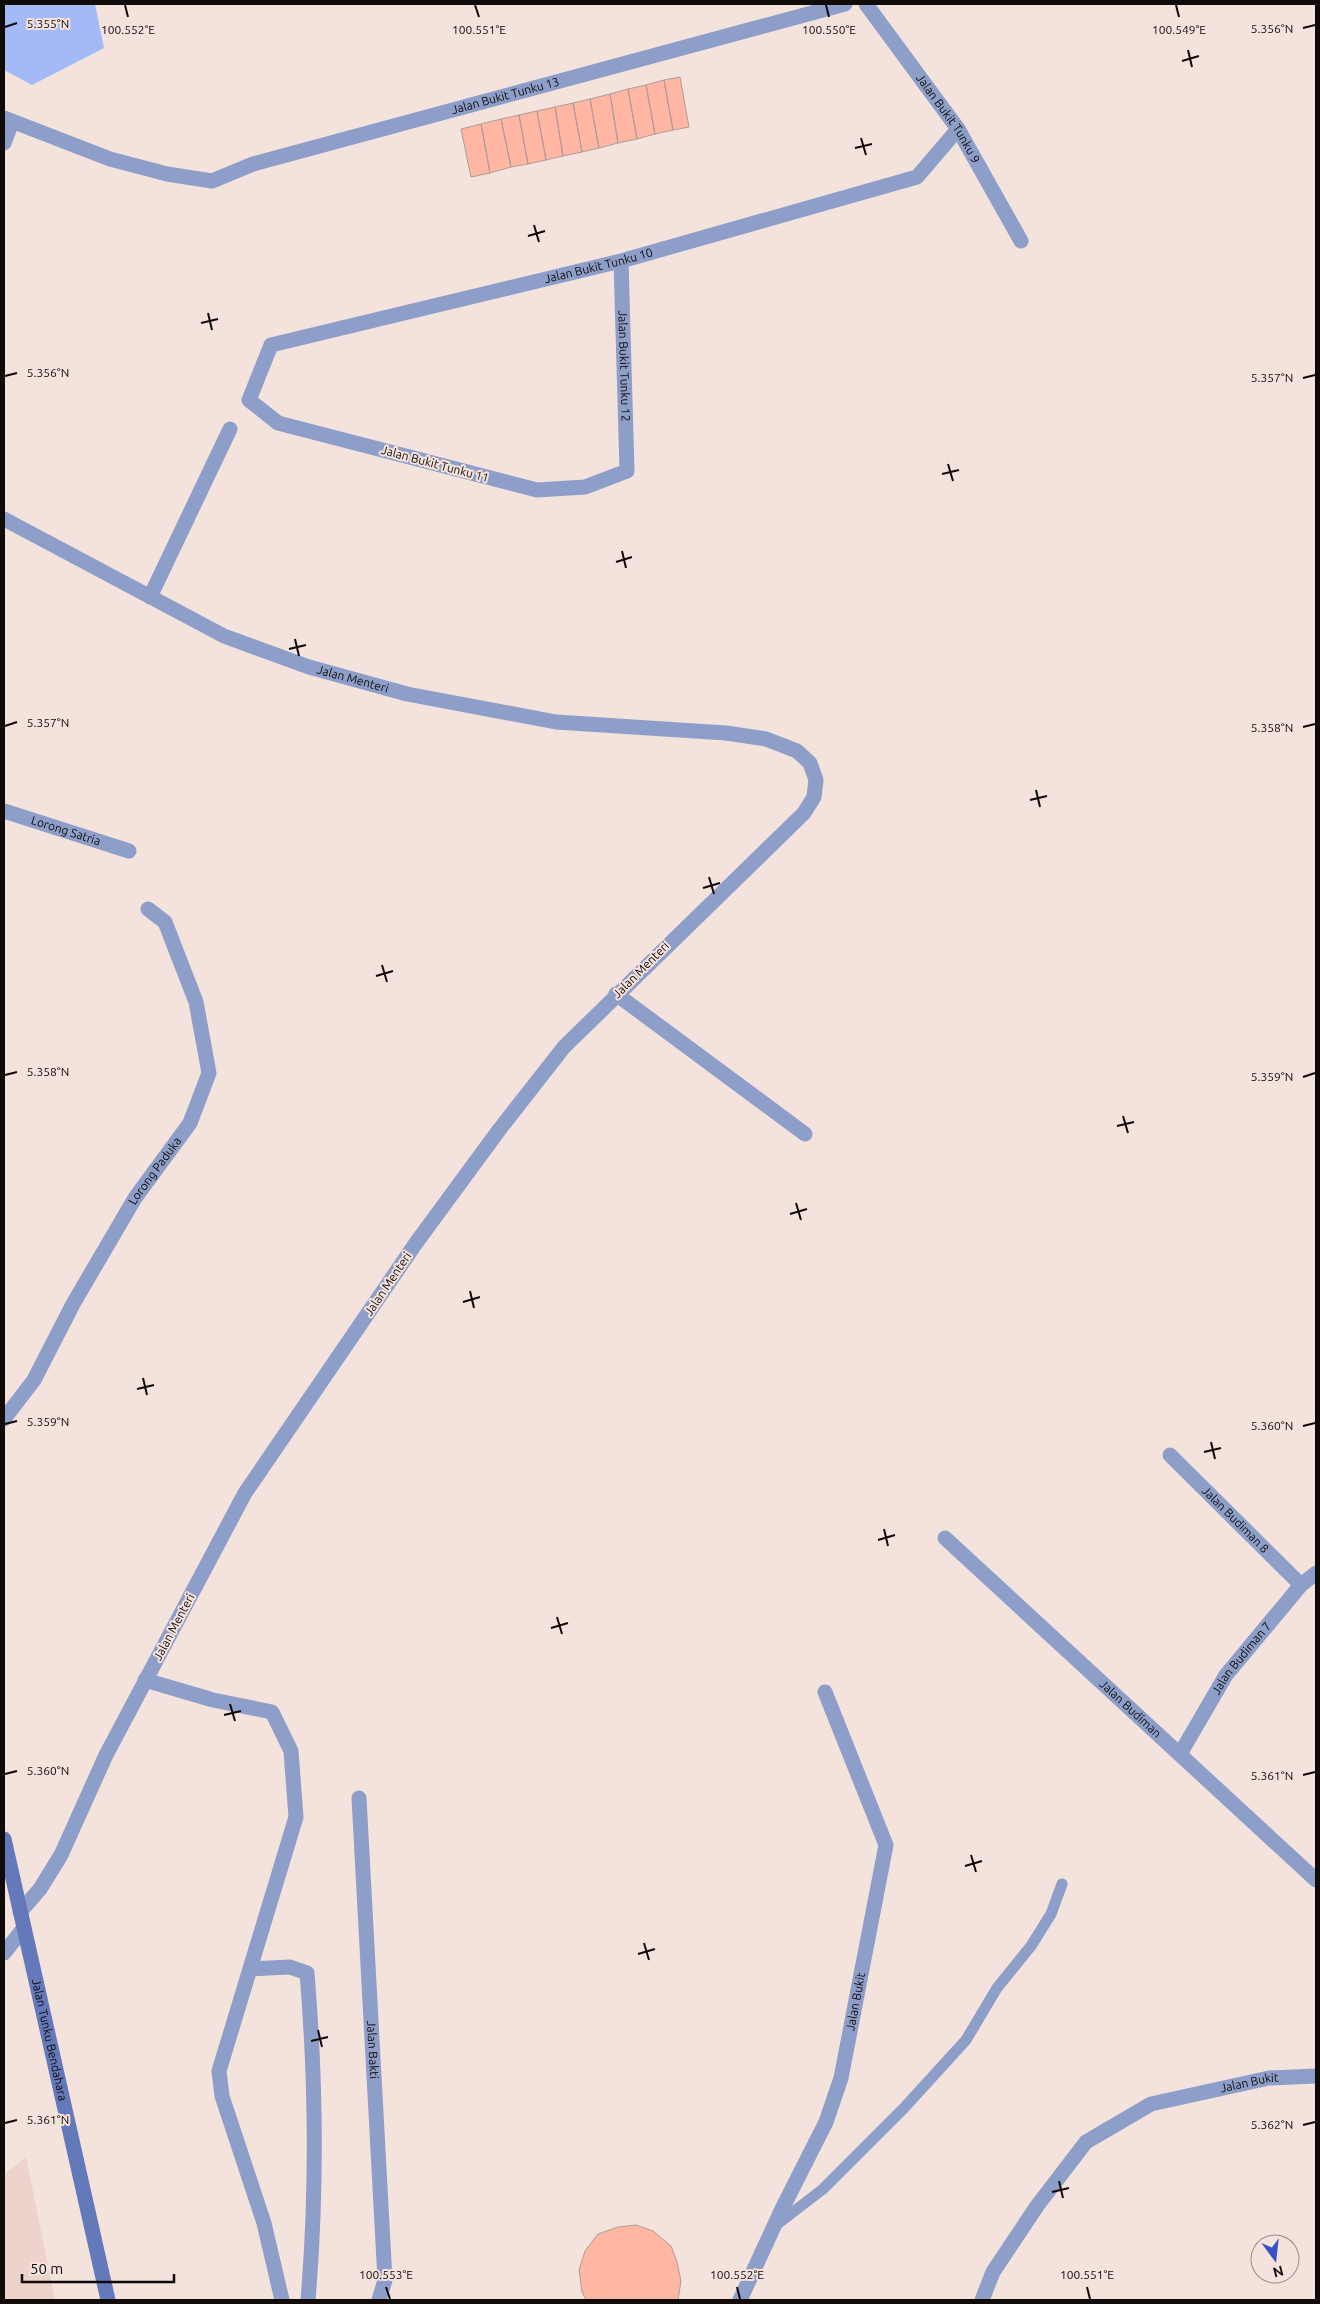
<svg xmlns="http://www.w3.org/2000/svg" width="1320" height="2304" font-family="Ubuntu,sans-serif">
  <rect width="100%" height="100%" fill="#f4e2dd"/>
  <!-- built -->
  <path fill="#edd3cc" d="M26 2157 55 2300H4V2175Z"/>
  <!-- water -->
  <path fill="#a3baf6" d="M4 4H95L104 48 32 85 4 70Z"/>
  <!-- building -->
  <path fill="#ffb6a3" stroke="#ad9c98" d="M680 77 689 127 673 130 664 80Z
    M664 80 673 130 655 134 646 85Z
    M646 85 655 134 637 139 628 89Z
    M628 89 637 139 618 143 610 94Z
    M610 94 618 143 599 148 590 99Z
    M590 99 599 148 582 152 573 103Z
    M573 103 582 152 563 156 555 107Z
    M555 107 563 156 546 160 537 111Z
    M537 111 546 160 528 164 519 115Z
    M519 115 528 164 511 167 501 119Z
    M501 119 511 167 490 173 481 124Z
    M481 124 490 173 471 177 461 129Z
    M636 2225 653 2231 671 2246 677 2262 681 2281 678 2300H586L582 2292 579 2270 585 2251 598 2234 618 2227Z"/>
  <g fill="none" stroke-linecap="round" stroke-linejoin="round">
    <!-- lane -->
    <path stroke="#8d9ec9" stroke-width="11" d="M775 2226 823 2189 904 2108 966 2040 997 1988 1031 1946 1051 1914 1062 1884"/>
    <!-- street -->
    <g stroke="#8d9ec9" stroke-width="15">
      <path id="s1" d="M866 4 958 129 1021 241"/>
      <path id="s2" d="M4 118 110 159 167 174 212 181 253 164 845 4"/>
      <path d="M4 143 12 122"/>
      <path id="s3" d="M621 261 627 471 585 487 537 490 278 423 249 400 271 345 621 261 917 177 958 129"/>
      <path id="s4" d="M4 519 224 636 309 667 407 694 556 722 726 733 766 739 797 751 810 763 816 780 814 797 804 813 564 1047 499 1130 416 1243 245 1493 106 1755 61 1855 40 1889 20 1912"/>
      <path d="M150 597 230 429"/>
      <path id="s5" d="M4 811 129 851"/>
      <path d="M616 994 805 1134"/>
      <path id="s6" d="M4 1419 34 1380 73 1304 135 1198 190 1123 209 1073 196 1002 165 922 148 909"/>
      <path id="s7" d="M1170 1455 1301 1585"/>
      <path id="s8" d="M945 1538 1316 1880"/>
      <path d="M145 1680 213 1700 272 1712 291 1751 296 1817 219 2071 222 2096 264 2223 282 2300"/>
      <path id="s9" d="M1180 1754 1226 1675 1301 1585 1316 1573"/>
      <path id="s10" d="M359 1798 385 2280 379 2300"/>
      <path d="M4 1953 24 1928"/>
      <path d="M251 1969 290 1967 307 1973C316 2082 317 2192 308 2300"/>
      <path id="s11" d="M740 2300 782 2209 826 2122 841 2078 886 1845 825 1692"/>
      <path id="s12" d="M982 2300 993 2272 1037 2206 1086 2142 1151 2104 1269 2078 1316 2076"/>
    </g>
    <!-- secondary -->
    <path stroke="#6379b9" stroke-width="15" id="s13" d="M4 1839 108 2300"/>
  </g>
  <!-- ticks -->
  <path fill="none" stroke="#100a08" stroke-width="2" d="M125 5 128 17M475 5 479 17M826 5 829 17M1176 5 1179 17M5 27 17 23M1303 28 1315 25M1188 50 1192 67M1182 61 1199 56M861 138 866 155M855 148 872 144M534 225 539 242M528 236 545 231M208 313 212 330M201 323 218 319M5 376 17 373M1303 378 1315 375M948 464 953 481M942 474 959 470M622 551 626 568M616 562 632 557M295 639 299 656M289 649 306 645M5 726 17 722M1303 727 1315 724M1036 790 1040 807M1030 800 1047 796M709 877 714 894M703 888 720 883M382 965 387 982M376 976 393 971M5 1075 17 1072M1303 1077 1315 1073M1123 1116 1128 1133M1117 1126 1134 1122M796 1203 801 1220M790 1214 807 1209M470 1291 474 1308M463 1302 480 1297M143 1378 147 1395M137 1389 154 1385M5 1424 17 1421M1303 1426 1315 1423M1211 1442 1215 1459M1204 1452 1221 1448M884 1529 888 1546M878 1540 895 1535M557 1617 562 1634M551 1628 568 1623M230 1704 235 1721M224 1715 241 1711M5 1774 17 1771M1303 1775 1315 1772M971 1855 976 1872M965 1866 982 1861M644 1943 649 1960M638 1954 655 1949M318 2030 322 2047M311 2041 328 2037M5 2123 17 2120M1303 2125 1315 2122M1059 2181 1063 2198M1052 2192 1069 2188M386 2287 390 2299M737 2287 740 2299M1087 2287 1090 2299"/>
  <g text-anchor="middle" stroke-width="4" stroke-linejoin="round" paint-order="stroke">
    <!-- street labels -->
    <g font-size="12" fill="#100a08" stroke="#f4e2dd">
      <text dy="4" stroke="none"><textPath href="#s2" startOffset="524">Jalan Bukit Tunku 13</textPath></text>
      <text dy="4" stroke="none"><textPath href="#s1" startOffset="141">Jalan Bukit Tunku 9</textPath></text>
      <text dy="4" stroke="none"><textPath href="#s3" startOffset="1004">Jalan Bukit Tunku 10</textPath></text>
      <text dy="4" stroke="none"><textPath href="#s3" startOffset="105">Jalan Bukit Tunku 12</textPath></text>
      <text transform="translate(435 464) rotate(15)" y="4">Jalan Bukit Tunku 11</text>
      <text dy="4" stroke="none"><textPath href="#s4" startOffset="385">Jalan Menteri</textPath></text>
      <text dy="4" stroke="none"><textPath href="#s5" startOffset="65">Lorong Satria</textPath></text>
      <text transform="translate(641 970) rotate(-45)" y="4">Jalan Menteri</text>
      <text dy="4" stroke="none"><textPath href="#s6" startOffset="291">Lorong Paduka</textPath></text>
      <text transform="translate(388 1284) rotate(-56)" y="4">Jalan Menteri</text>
      <text dy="4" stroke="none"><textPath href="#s7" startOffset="92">Jalan Budiman 8</textPath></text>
      <text transform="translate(174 1627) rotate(-62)" y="4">Jalan Menteri</text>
      <text dy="4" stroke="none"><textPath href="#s9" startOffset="114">Jalan Budiman 7</textPath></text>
      <text dy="4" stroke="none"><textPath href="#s8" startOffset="252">Jalan Budiman</textPath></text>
      <text dy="4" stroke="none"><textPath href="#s11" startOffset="322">Jalan Bukit</textPath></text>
      <text dy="4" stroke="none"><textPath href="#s13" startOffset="206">Jalan Tunku Bendahara</textPath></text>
      <text dy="4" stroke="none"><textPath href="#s10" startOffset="252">Jalan Bakti</textPath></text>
      <text dy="4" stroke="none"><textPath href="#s12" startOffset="366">Jalan Bukit</textPath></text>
    </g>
  </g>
  <g font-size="12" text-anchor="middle" fill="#100a08" stroke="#f4e2dd" stroke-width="4" stroke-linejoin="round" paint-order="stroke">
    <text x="48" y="28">5.355°N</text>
    <text x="1272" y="33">5.356°N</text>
    <text x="128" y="34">100.552°E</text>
    <text x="479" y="34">100.551°E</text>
    <text x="829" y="34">100.550°E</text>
    <text x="1179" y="34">100.549°E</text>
    <text x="48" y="377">5.356°N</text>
    <text x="1272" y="382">5.357°N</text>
    <text x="48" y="727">5.357°N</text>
    <text x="1272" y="732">5.358°N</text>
    <text x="48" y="1076">5.358°N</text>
    <text x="1272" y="1081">5.359°N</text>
    <text x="48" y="1426">5.359°N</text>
    <text x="1272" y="1430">5.360°N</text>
    <text x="48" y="1775">5.360°N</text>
    <text x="1272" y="1780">5.361°N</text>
    <text x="48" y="2124">5.361°N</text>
    <text x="1272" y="2129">5.362°N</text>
    <text x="386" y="2279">100.553°E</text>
    <text x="737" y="2279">100.552°E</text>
    <text x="1087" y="2279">100.551°E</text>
  </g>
  <!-- border -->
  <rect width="1320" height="2304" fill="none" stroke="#100a08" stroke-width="10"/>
  <!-- north arrow -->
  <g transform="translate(1275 2259) rotate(165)"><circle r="24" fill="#f4e2dd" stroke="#998c88"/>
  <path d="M0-4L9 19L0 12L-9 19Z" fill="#3652c4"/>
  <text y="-8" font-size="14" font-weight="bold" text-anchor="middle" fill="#100a08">N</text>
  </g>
  <!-- scale -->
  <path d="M22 2274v8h152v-8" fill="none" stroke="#100a08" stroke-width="2.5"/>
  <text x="30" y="2274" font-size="15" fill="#100a08" stroke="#f4e2dd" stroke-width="4" paint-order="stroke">50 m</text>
</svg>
